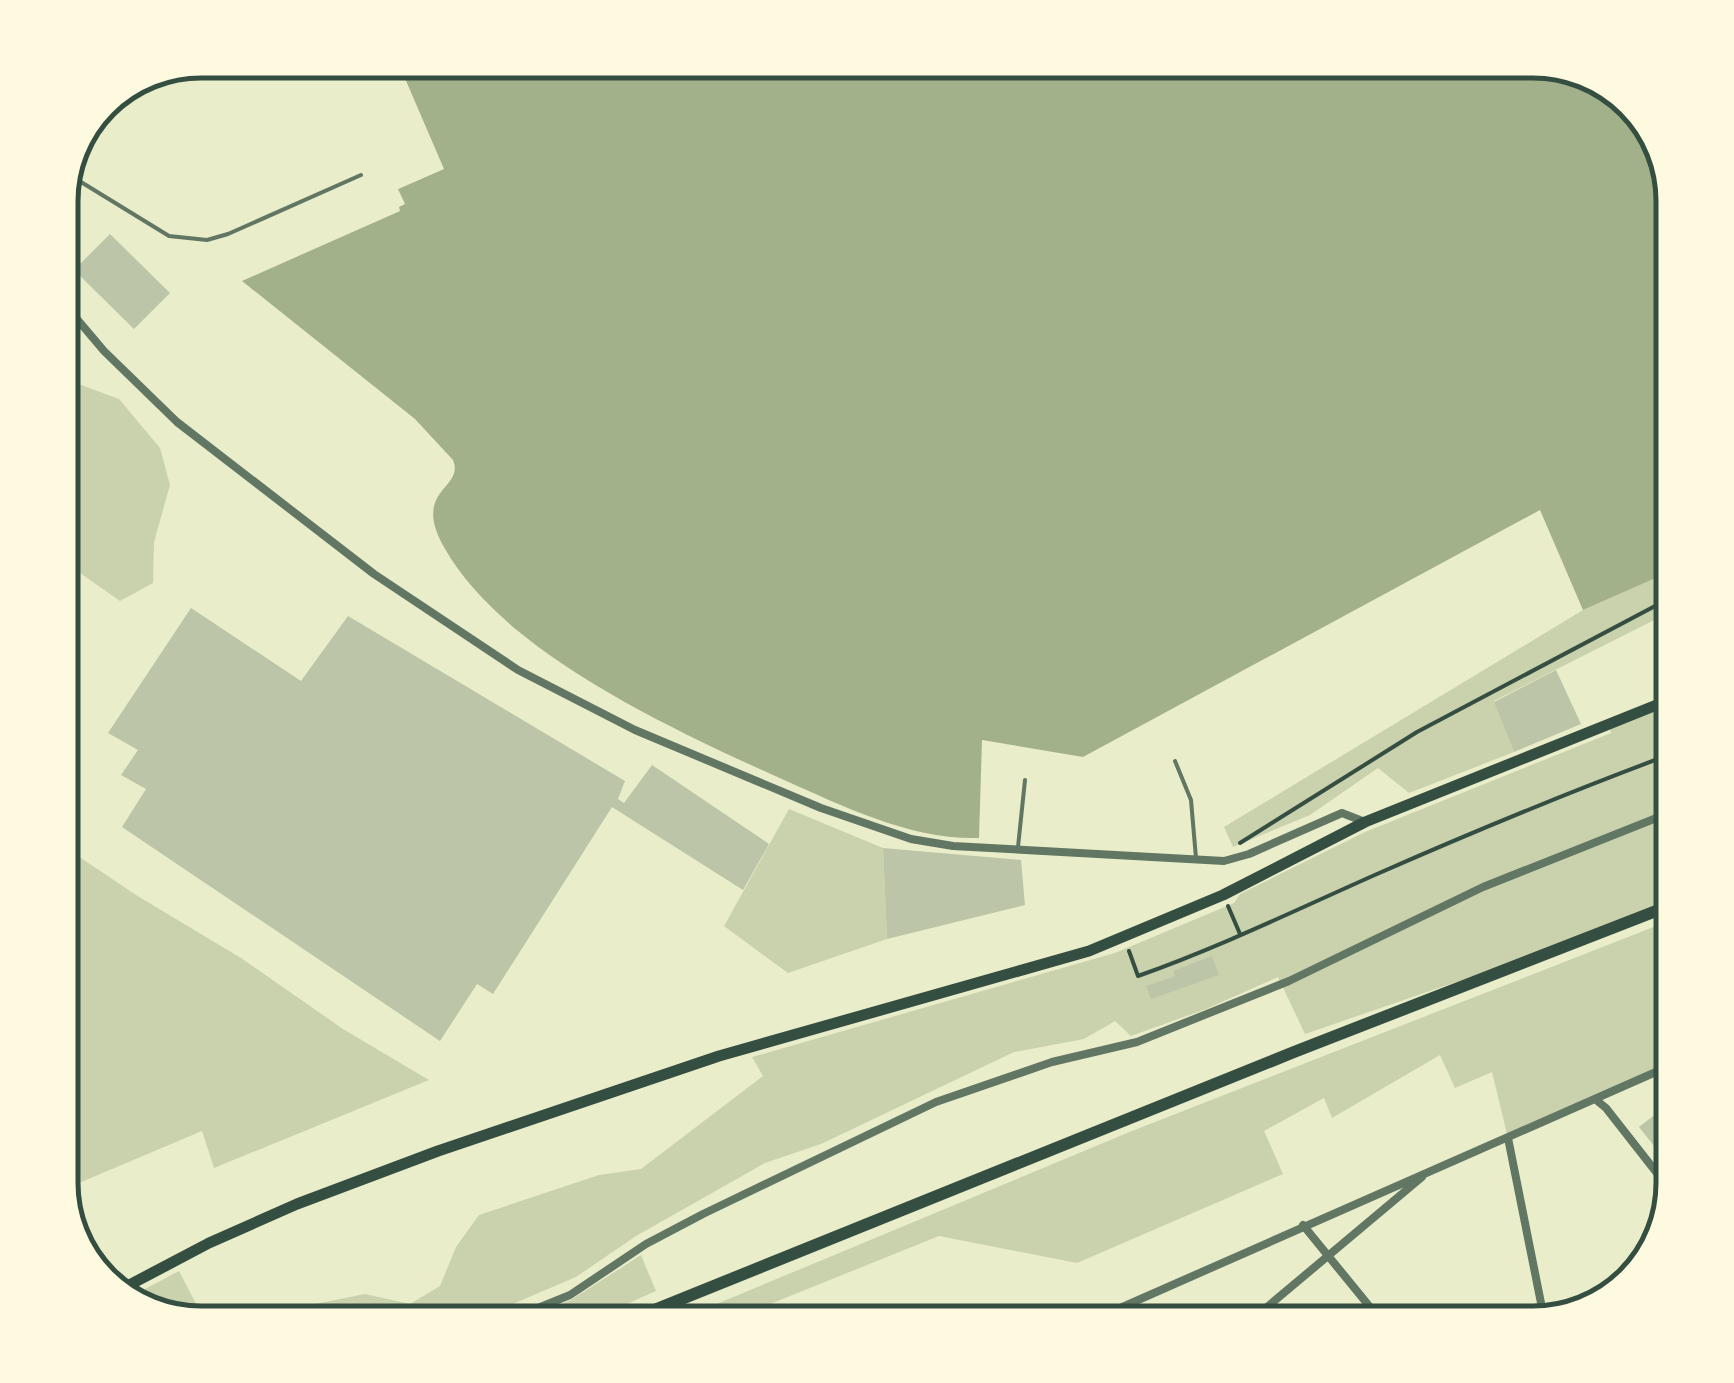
<svg xmlns="http://www.w3.org/2000/svg" width="1734" height="1383" font-family="Barlow,sans-serif">
  <rect width="100%" height="100%" fill="#e9edc9"/>
  <!-- green -->
  <path fill="#cad2ad" d="M60 377 119 399 160 448 170 485 154 542 153 583 120 601 60 559Z
    M1674 570V610L1494 701 1514 752 1409 793 1378 768 1310 815 1233 847 1224 827 1583 610Z
    M1674 698V907L1305 1034 1278 977 1206 1009 1131 1036 1115 1021 1084 1039 1014 1052 821 1144 765 1163 636 1236 576 1277 468 1323H271L295 1308 365 1294 410 1304 440 1286 456 1247 479 1215 599 1175 641 1169 763 1076 752 1057 1115 953 1234 903 1240 894 1365 832 1611 733 1609 725Z
    M789 809 883 848 887 939 788 973 724 926Z
    M60 838 75 854 136 895 241 958 343 1029 429 1080 214 1168 202 1131 60 1191Z
    M1674 919V1064L1508 1138 1492 1072 1455 1088 1440 1055 1332 1118 1324 1098 1264 1131 1283 1174 1077 1263 939 1236 723 1323H671L1132 1131Z
    M641 1255 656 1291 584 1323H518L571 1300Z
    M179 1271 206 1323 130 1297Z"/>
  <!-- water -->
  <path fill="#a3b18a" d="M397 60H1534L1626 94 1660 139 1674 200V570L1583 610 1540 510 1083 757 982 740 979 838C911 840 845 807 784 780 693 739 590 691 513 627 487 604 461 578 444 547 411 489 465 489 453 460L415 419 242 281 400 211 399 207 405 204 398 189 443 169Z"/>
  <!-- pier -->
  <path fill="#e9edc9" d="M392 60H397L444 169 398 189 396 185 437 166Z"/>
  <!-- building -->
  <path fill="#bcc5a7" d="M110 234 170 293 134 329 74 270Z
    M191 608 301 681 348 616 625 781 618 799 624 803 652 765 769 844 743 890 612 807 493 994 477 984 440 1041 122 827 146 789 121 775 138 750 108 733Z
    M1674 630V659L1661 637Z
    M1556 670 1581 724 1514 752 1494 702Z
    M883 848 1021 860 1025 905 887 939Z
    M1212 956 1219 975 1151 999 1146 986 1175 976 1173 971Z
    M1662 1109 1670 1120 1674 1117V1171L1639 1127Z"/>
  <g fill="none" stroke-linecap="round" stroke-linejoin="round">
    <!-- path -->
    <path stroke="#344e41" stroke-width="4" d="M1240 843 1417 732 1674 596
      M1228 906 1240 934
      M1129 951 1138 976C1220 947 1298 909 1377 874 1475 831 1574 790 1674 753"/>
    <!-- service -->
    <path stroke="#617663" stroke-width="4" d="M68 174 169 236 207 240 228 234 361 175
      M1175 761 1191 800 1196 858
      M1018 847 1025 780"/>
    <!-- minor -->
    <path stroke="#617663" stroke-width="8" d="M60 299 104 351 177 422 374 574 518 670 635 730 821 808 911 839 953 846 1224 861 1249 854 1342 813 1365 822
      M60 340 80 324
      M1595 1099 1606 1108 1671 1191
      M1303 1225 1383 1323
      M501 1323 570 1295 646 1244 703 1214 936 1102 1052 1062 1137 1042 1289 981 1483 887 1674 811
      M1086 1323 1674 1064
      M1248 1323 1422 1177
      M1493 1323 1544 1318 1508 1138"/>
    <!-- secondary -->
    <path stroke="#344e41" stroke-width="11" d="M116 1292 209 1243 297 1204 438 1151 719 1056 1089 951 1223 895 1365 822 1674 698"/>
    <!-- primary -->
    <path stroke="#344e41" stroke-width="12" d="M622 1323 1294 1052 1674 904"/>
  </g>
  <!-- crop -->
  <path d="M0 0H1734V1383H0ZM201 78H1533A123 123 0 0 1 1656 201V1183A123 123 0 0 1 1533 1306H201A123 123 0 0 1 78 1183V201A123 123 0 0 1 201 78Z" fill="#fefae0" fill-rule="evenodd"/>
  <path fill="none" stroke="#344e41" stroke-width="5" d="M201 78H1533A123 123 0 0 1 1656 201V1183A123 123 0 0 1 1533 1306H201A123 123 0 0 1 78 1183V201A123 123 0 0 1 201 78Z"/>
</svg>
